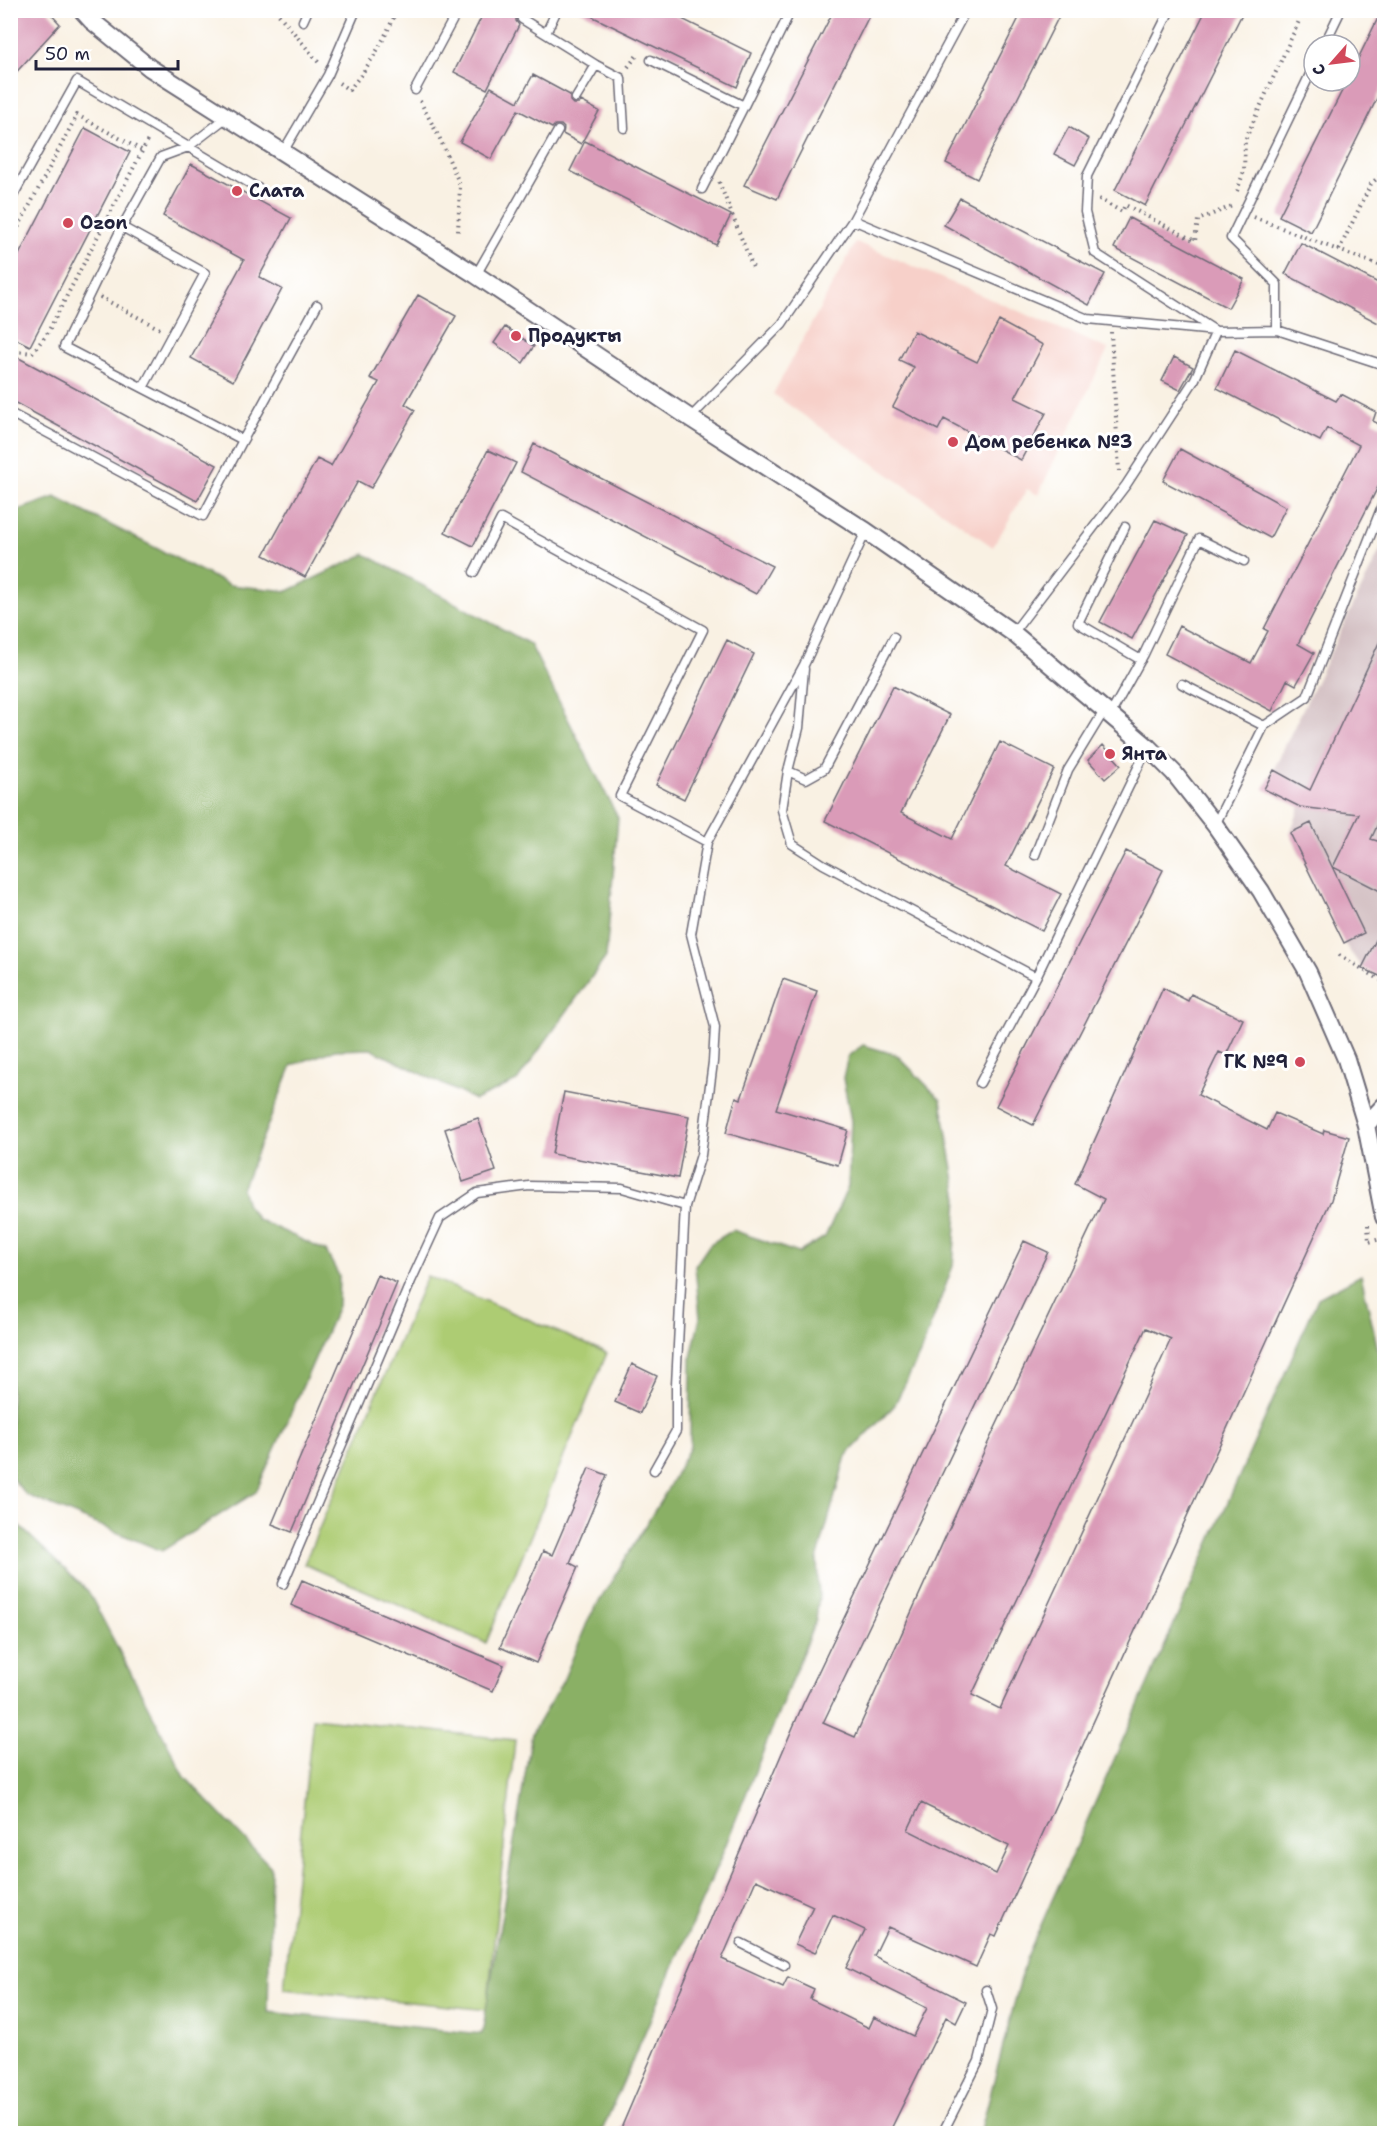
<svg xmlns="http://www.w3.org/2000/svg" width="1395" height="2144" font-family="'Shantell Sans',sans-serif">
  <rect width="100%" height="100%" fill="#fff"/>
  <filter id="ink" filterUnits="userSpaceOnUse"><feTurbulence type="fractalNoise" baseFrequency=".0167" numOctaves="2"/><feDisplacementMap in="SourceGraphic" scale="12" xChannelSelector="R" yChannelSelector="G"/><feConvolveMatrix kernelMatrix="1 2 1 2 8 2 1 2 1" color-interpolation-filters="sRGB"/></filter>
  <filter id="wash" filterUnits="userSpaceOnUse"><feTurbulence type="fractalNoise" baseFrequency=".008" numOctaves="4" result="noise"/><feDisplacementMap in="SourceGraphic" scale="24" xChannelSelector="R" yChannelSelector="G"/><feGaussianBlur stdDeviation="1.35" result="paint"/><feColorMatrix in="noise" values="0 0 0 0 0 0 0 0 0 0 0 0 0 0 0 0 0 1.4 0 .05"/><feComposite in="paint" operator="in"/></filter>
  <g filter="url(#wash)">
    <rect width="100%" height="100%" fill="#f9f1e3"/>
    <!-- built -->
    <path fill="#f7d0c9" d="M856 242 1108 349 1038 495 1027 489 993 547 773 394Z"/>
    <!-- industrial -->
    <path fill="#d2bec1" d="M1384 542V978L1362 968 1344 943 1290 833 1300 807 1264 789Z"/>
    <!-- green -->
    <path fill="#adcc73" stroke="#687757" stroke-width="1.5" d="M427 1276 607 1353 486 1643 304 1564Z
      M313 1718 515 1740 487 2010 284 1989Z"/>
    <!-- forest -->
    <path fill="#8ab065" stroke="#566950" stroke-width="1.5" d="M55 497 229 585 288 591 365 554 530 644 618 818 606 957 517 1081 475 1100 371 1049 335 1050 292 1065 242 1189 247 1205 257 1219 326 1251 339 1276 338 1306 256 1492 162 1551 26 1495 11 1477 10 513Z
      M863 1045 897 1055 941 1100 958 1198 953 1266 920 1354 894 1406 846 1456 817 1560 819 1596 816 1619 719 1862 601 2133H11V1518L88 1591 185 1777 271 1867 268 2012 482 2034 532 1733 563 1681 589 1618 666 1492 690 1447 691 1357 700 1318 695 1266 710 1244 733 1230 798 1253 825 1237 848 1187 851 1121 843 1078 848 1056Z
      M1361 1275 1384 1376V2133H980L1026 1959 1318 1298Z"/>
    <g id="blocks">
      <!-- building -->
      <path fill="#da9bb8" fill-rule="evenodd" d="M17 10H47L60 24 10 79V18Z
        M485 10H526L525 13H520L516 16V21L519 25 487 89 454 72Z
        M579 10H664L751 53 737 87Z
        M834 10H872L777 199 744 185Z
        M1023 10H1062L977 179 946 163Z
        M1206 10H1244L1145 206 1115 190Z
        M1382 10H1384V84L1311 232 1279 216 1347 81H1350V75Z
        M533 75 570 95V101L573 104H579L581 101 599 111 581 144 563 134 564 128 561 125H555L552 128 518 110 491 159 460 142 491 87 518 102Z
        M1069 127 1089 139 1075 165 1054 154Z
        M85 128 130 152 30 346 10 336V272Z
        M585 141 731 215 716 245 570 171Z
        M191 164 291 218 259 277 282 289 233 381 191 358 244 260 163 216Z
        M960 198 1105 274 1089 305 944 225Z
        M1129 218 1244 279 1228 308 1114 248Z
        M1301 243 1384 286V326L1285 274Z
        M418 295 456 316 405 404 415 410 371 488 358 481 305 577 264 555 317 459 331 466 379 382 370 378Z
        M999 321 1043 345 1015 398 1046 413 1021 460 944 419 938 430 893 407 914 367 899 360 914 331 977 362Z
        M505 327 534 346 523 363 494 343Z
        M1235 350 1336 401 1341 394 1376 412 1373 421 1384 427V475L1298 644 1314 653 1296 685 1287 680 1272 711 1165 654 1179 626 1251 663 1268 631 1264 629 1359 445 1327 428 1320 441 1217 388Z
        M17 357 217 465 197 501 10 400V370Z
        M1174 357 1193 367 1180 390 1162 381Z
        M534 444 772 566 756 594 521 472Z
        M1180 449 1286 507 1270 538 1163 481Z
        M488 450 516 463 473 546 445 532Z
        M1155 520 1188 535 1132 639 1100 622Z
        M1384 632V811L1371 839 1384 843V893L1333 867 1359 814 1300 807 1264 789 1274 770 1310 790Z
        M727 640 754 654 684 799 656 785Z
        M893 686 950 715 901 813 952 839 1000 742 1054 769 1006 866 1061 894 1042 931 825 821Z
        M1103 745 1121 765 1105 779 1088 760Z
        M1311 823 1364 933 1344 943 1290 833Z
        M1126 851 1163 870 1033 1125 996 1106Z
        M1384 924V978L1362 968Z
        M783 979 817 991 776 1109 848 1130 838 1165 726 1133 736 1097 741 1099Z
        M1163 988 1188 1001 1191 994 1243 1019 1226 1055 1219 1052 1198 1095 1267 1130 1275 1113 1323 1134 1324 1130 1349 1137 1331 1200 996 1936 991 1934 976 1967 888 1927 874 1956 966 2002 956 2023 946 2017 889 2133H619L803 1704 1024 1241 1048 1252 823 1723 855 1737 986 1447 1104 1199 1075 1184ZM1146 1328 1171 1339 1000 1709 972 1695ZM921 1803 1009 1846 996 1874 908 1830ZM756 1880 813 1906 795 1944 815 1953 833 1915 865 1930 846 1968 927 2008 913 2036 874 2017 869 2028 810 1999 814 1989 788 1977 783 1987 722 1959Z
        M564 1092 689 1116 678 1178 552 1154Z
        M478 1118 496 1171 463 1182 445 1129Z
        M377 1275 397 1283 292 1532 272 1524Z
        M632 1364 657 1376 640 1413 615 1402Z
        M589 1468 607 1475 570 1563 578 1567 536 1663 500 1647 543 1551 552 1555Z
        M302 1580 504 1665 493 1691 291 1605Z"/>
    </g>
  </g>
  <g filter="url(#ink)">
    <use href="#blocks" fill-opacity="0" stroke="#6d6a76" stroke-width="1.5"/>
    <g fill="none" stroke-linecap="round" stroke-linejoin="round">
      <!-- service casing -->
      <g stroke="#6d6a76" stroke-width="11">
        <path id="service" d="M966 10 853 220 1088 319 1216 331 1277 330 1384 365
          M522 19 596 65 621 78 624 128
          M303 21 308 10
          M546 33 557 10
          M1324 45 1341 10
          M651 60 744 106 791 10
          M415 90 458 10
          M576 98 596 65
          M283 152 328 75 356 10
          M702 189 744 106
          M10 201 77 81 261 190
          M122 227 205 273 143 388
          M476 275 558 131
          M1277 330V284L1231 238 1314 66
          M10 413 203 516 243 440 64 347 122 227 161 157 188 147 227 117
          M690 418 782 324 853 220
          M243 440 317 305
          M1125 527 1078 623 1141 660
          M474 572 501 519 703 630 620 796 707 842
          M1013 633 1126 485 1195 379 1216 331 1095 253 1085 212 1087 176 1170 10
          M804 669 799 728 788 771 782 810 792 844 823 864 1036 977
          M1182 684 1264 726 1215 825
          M1110 715 1144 654 1199 539 1244 561
          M1264 726 1307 697 1384 501
          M788 771 806 779 824 769 894 637
          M1035 855 1068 770 1104 711
          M980 1083 1036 977 1148 747
          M685 1206 701 1155 713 1062 715 1027 691 934 707 842 804 665 866 531
          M283 1584 411 1281 440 1218 477 1193 529 1186 622 1188 685 1206 676 1385V1431L654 1470
          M741 1943 784 1965
          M942 2134 979 2061 992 2009 986 1990"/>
      </g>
      <!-- minor casing -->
      <g stroke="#6d6a76" stroke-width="20">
        <path id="minor" d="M82 10 92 21 150 68 476 275 690 418 866 531 1013 633 1148 747 1174 773 1215 825 1261 891 1308 972 1346 1059 1366 1125 1384 1217
          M1366 1125 1384 1106"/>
      </g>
      <!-- path -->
      <path stroke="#6d6a76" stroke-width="4" stroke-dasharray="1.5 4.5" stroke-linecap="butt" d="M275 10 319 63
        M628 67 638 54
        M339 83 349 90C372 62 382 44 397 10
        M420 101 440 139 460 185 458 232
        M719 182 754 270
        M1237 191 1244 171 1245 140 1304 10
        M1099 199 1122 212 1125 205 1195 241 1198 220 1232 206
        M1254 217 1322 244 1384 267
        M10 243 77 115 143 151
        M1339 250 1371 184 1384 172
        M100 297 162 330
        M1111 332 1119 471
        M10 356 17 351 32 353 47 334 149 138
        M1339 955 1384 982
        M1368 1225 1369 1242 1384 1238"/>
      <!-- service -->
      <use href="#service" stroke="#fff" stroke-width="8"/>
      <!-- minor -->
      <use href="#minor" stroke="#fff" stroke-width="16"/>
    </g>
  </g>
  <!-- markers -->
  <g fill="#d1495b" stroke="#fff" stroke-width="2">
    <circle cx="237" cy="191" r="6"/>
    <circle cx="68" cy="223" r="6"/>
    <circle cx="516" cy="336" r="6"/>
    <circle cx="953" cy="442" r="6"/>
    <circle cx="1110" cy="754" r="6"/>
    <circle cx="1300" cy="1062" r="6"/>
  </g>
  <g text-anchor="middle" stroke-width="6" stroke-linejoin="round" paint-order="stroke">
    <!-- poi labels -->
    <g font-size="18" font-weight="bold" fill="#22223b" stroke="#fff" text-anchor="start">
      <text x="249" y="197">Слата</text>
      <text x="80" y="229">Ozon</text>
      <text x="528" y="342">Продукты</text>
      <text x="965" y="448">Дом ребенка №3</text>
      <text x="1122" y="760">Янта</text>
      <text x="1288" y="1068" text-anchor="end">ГК №9</text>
    </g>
  </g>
  <!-- margin -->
  <rect width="1395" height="2144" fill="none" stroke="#fff" stroke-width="36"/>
  <!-- north arrow -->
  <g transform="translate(1332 63) rotate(242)"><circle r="28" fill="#ffffff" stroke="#a7a7b1" stroke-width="1.5"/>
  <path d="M0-4.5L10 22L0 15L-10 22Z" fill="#d1495b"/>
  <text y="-9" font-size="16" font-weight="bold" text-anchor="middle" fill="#22223b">С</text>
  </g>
  <!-- scale -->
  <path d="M36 60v9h142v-9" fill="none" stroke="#22223b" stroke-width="3"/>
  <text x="45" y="60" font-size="18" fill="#22223b" stroke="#ffffff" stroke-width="4.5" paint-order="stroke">50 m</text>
</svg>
